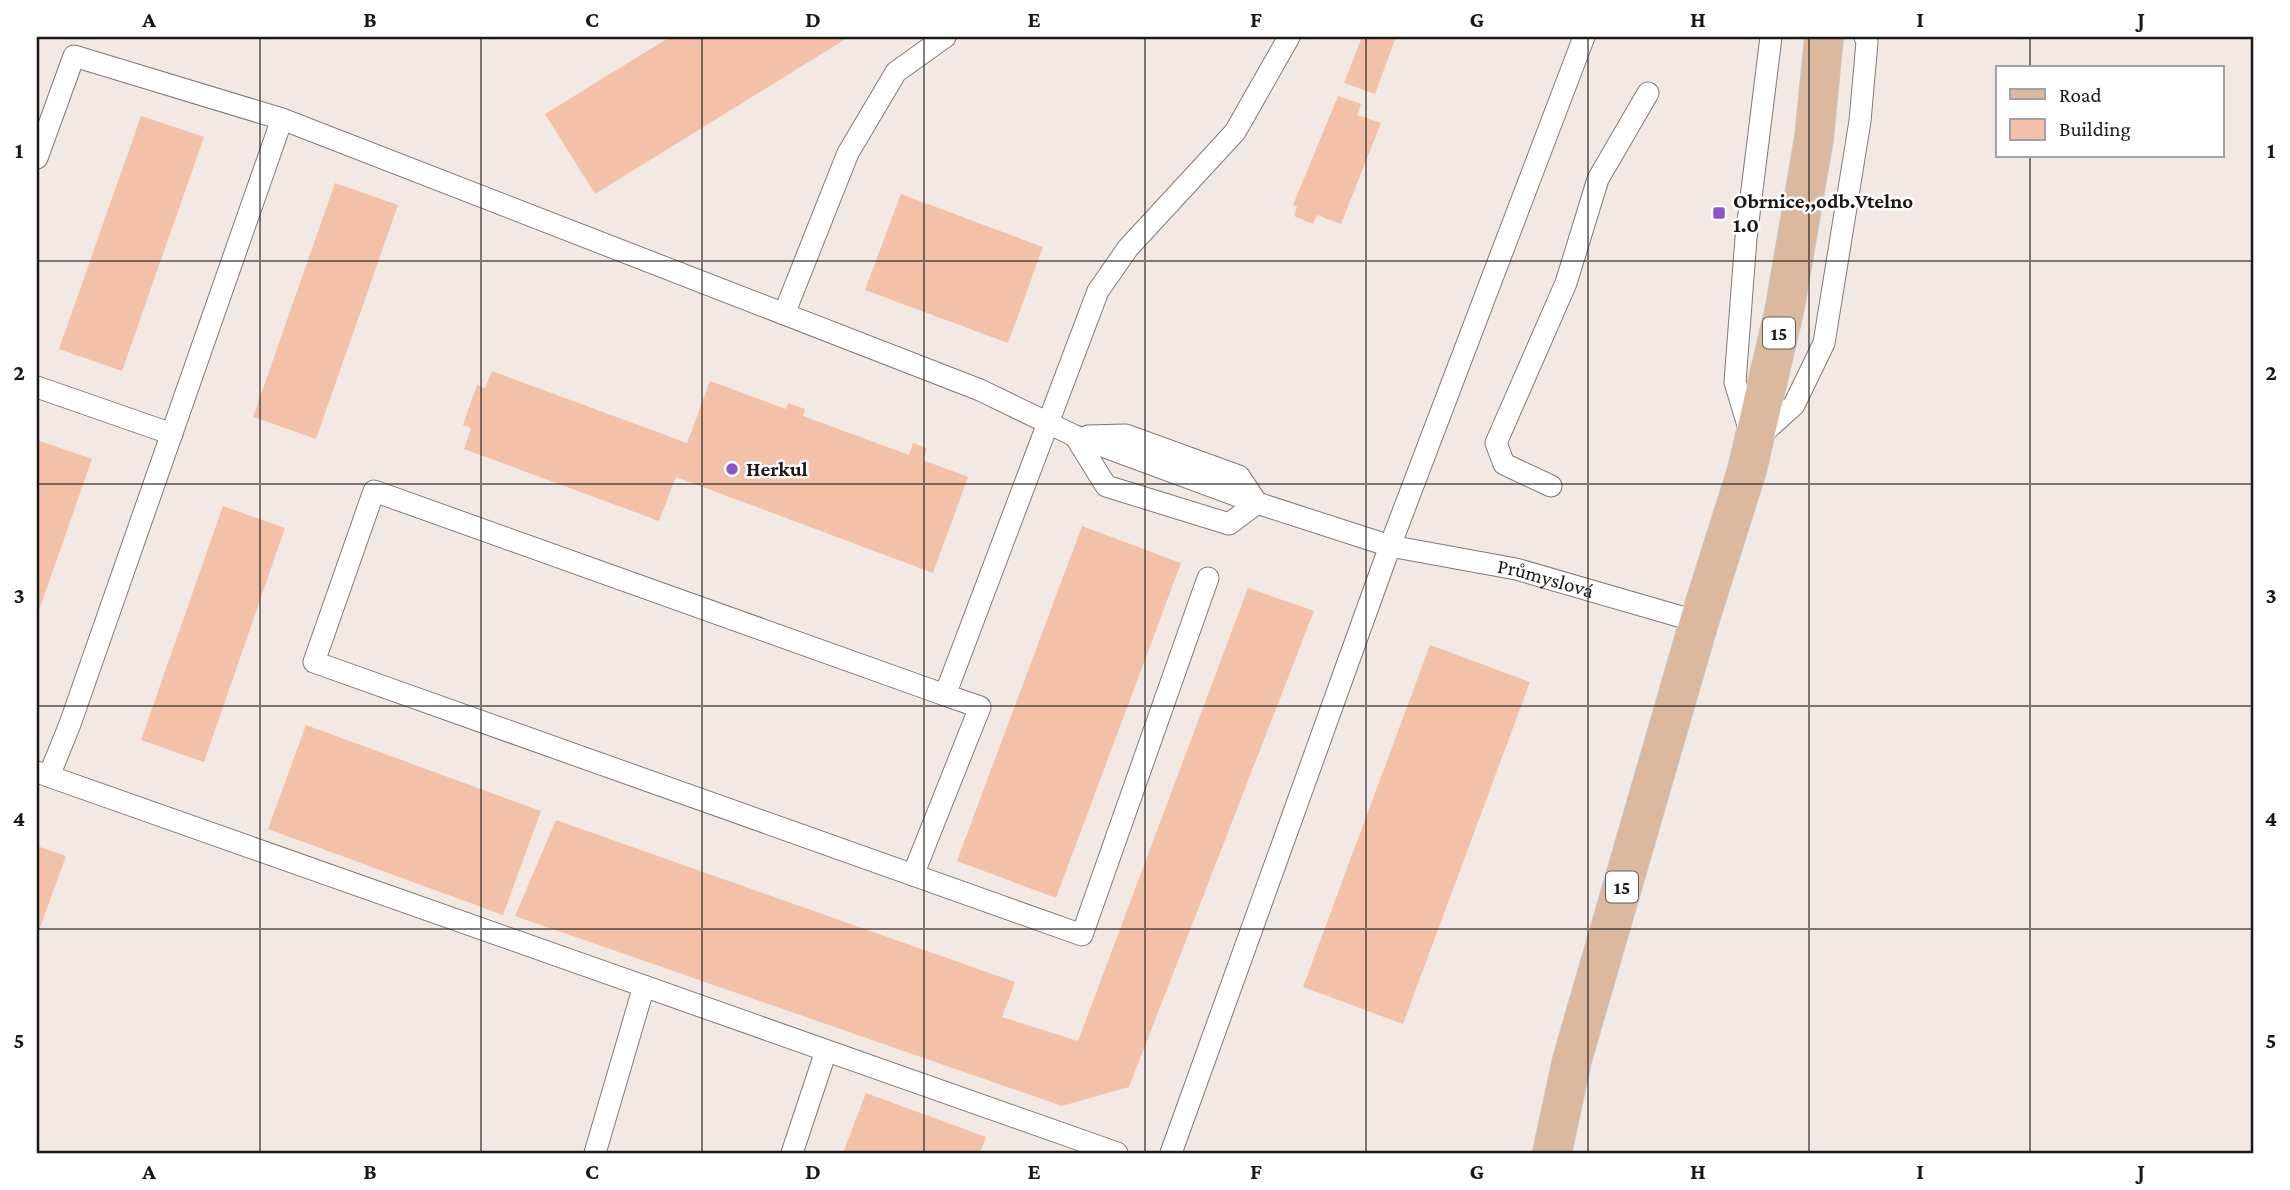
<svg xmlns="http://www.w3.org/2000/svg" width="2290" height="1190" font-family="'Crimson Pro',serif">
  <rect width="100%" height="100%" fill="#f2e9e4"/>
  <!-- building -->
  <path fill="#f3c1a7" d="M670 37H849L595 194 545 114Z
    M1362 37H1396L1375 94 1344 83Z
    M1338 96 1361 104 1357 115 1381 123 1341 224 1317 215 1313 224 1294 216 1297 207 1293 205Z
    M141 116 204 137 122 371 59 349Z
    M335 183 398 205 316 439 253 417Z
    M901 194 1043 247 1008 343 865 290Z
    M492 371 687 443 710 381 786 409 788 403 805 409 803 416 909 455 913 443 927 448 923 460 968 477 933 573 676 477 659 521 464 449 471 428 463 425 477 385 485 388Z
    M37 440 92 459 37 616Z
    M223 506 285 528 204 762 141 740Z
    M1082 526 1181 563 1056 898 957 861Z
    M1248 588 1314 611 1129 1087 1062 1106 515 916 556 820 1015 982 1002 1017 1078 1041Z
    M1430 645 1530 682 1403 1024 1303 987Z
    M306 725 541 811 503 915 268 829Z
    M37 846 66 856 37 936Z
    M866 1093 986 1137 980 1153H843Z"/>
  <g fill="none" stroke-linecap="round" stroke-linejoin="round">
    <!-- service casing -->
    <g stroke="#827a76" stroke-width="23">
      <g id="service">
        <path d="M1771 37 1746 238 1735 382 1753 442 1794 405 1824 343 1860 121 1867 42 1865 37"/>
        <path id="s1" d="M37 158 74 56 282 119 980 390 1075 436 1257 503 1390 546 1516 569 1699 622"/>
        <path d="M784 314 848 153 896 72 945 37"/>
        <path d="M37 387 172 434"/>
        <path d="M1075 436 1106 486 1229 524 1257 503"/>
        <path d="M1088 436 1126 435 1239 476 1257 503"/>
        <path d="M1551 486 1504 464 1496 443 1566 283 1598 179 1648 93"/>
        <path d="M1208 578 1082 935 314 662 374 491 945 695 1098 291 1128 248 1235 132 1289 37"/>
        <path d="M37 772 1117 1153"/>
        <path d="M49 776 70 724 282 119"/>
        <path d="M913 875 980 707 945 695"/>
        <path d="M595 1153 644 986"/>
        <path d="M792 1153 826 1051"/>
        <path d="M1171 1153 1390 546 1584 37"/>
      </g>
    </g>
    <!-- primary casing -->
    <g stroke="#c8c7c7" stroke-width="40">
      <path id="primary" d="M1552 1153 1572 1060 1699 622 1747 470 1785 307 1814 138 1824 37"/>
    </g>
    <!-- service -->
    <use href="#service" stroke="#fff" stroke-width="21"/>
    <!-- primary -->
    <use href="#primary" stroke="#dbb89e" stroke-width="38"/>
  </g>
  <!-- grid -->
  <path fill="none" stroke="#1a1716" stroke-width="2" stroke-opacity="0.55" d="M260 37V1153M481 37V1153M702 37V1153M924 37V1153M1145 37V1153M1366 37V1153M1588 37V1153M1809 37V1153M2030 37V68M2030 156V1153M37 261H2253M37 484H2253M37 706H2253M37 929H2253"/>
  <!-- markers -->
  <g fill="#8d53ca" stroke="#fff" stroke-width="2.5">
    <rect x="1712" y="206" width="14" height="14" rx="3.5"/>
    <circle cx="732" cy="469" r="7"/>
  </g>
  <g text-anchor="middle" stroke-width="5" stroke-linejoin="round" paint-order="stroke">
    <!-- shield labels -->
    <g fill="#fff" stroke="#5f5d5c" stroke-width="2">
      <rect x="1763" y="317.5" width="32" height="31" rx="5"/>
      <rect x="1606" y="871.5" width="32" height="31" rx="5"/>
    </g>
    <g font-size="19" font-weight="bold" fill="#1a1716">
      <text x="1779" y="340">15</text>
      <text x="1622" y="894">15</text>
    </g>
    <!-- poi labels -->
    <g font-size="21" font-weight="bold" fill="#1a1716" stroke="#fff" text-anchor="start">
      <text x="1733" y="208">Obrnice,,odb.Vtelno<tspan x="1733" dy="24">1.0</tspan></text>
      <text x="746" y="476">Herkul</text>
    </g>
    <!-- street labels -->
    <g font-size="21" fill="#1a1716" stroke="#fff">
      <text dy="7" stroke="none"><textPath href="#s1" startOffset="1673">Průmyslová</textPath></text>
    </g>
  </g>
  <!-- border -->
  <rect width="2290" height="1190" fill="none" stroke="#ffffff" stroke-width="77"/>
  <!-- legend -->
  <rect x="1996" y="66" width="228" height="91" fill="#ffffff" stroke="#a3a2a2" stroke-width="2"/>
  <rect x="2010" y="89" width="35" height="10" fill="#dbb89e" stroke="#a3a2a2" stroke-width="2"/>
  <text x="2059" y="102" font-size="21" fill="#1a1716">Road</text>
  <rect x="2010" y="119" width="35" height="21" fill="#f3c1a7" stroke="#a3a2a2" stroke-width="2"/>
  <text x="2059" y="136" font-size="21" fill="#1a1716">Building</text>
  <rect x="38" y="38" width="2214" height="1114" fill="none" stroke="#1a1716" stroke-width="2.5"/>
  <g font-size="23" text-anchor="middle" font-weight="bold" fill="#1a1716">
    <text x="149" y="27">A</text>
    <text x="370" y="27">B</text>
    <text x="592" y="27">C</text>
    <text x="813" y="27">D</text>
    <text x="1034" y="27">E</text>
    <text x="1256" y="27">F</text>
    <text x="1477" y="27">G</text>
    <text x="1698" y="27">H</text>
    <text x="1920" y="27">I</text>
    <text x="2141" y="27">J</text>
    <text x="19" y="158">1</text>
    <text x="2271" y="158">1</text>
    <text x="19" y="380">2</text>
    <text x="2271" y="380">2</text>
    <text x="19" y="603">3</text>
    <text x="2271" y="603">3</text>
    <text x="19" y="826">4</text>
    <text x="2271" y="826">4</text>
    <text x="19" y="1048">5</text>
    <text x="2271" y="1048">5</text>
    <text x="149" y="1179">A</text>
    <text x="370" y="1179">B</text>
    <text x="592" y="1179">C</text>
    <text x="813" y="1179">D</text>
    <text x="1034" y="1179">E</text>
    <text x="1256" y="1179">F</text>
    <text x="1477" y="1179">G</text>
    <text x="1698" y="1179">H</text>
    <text x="1920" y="1179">I</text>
    <text x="2141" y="1179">J</text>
  </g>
</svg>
